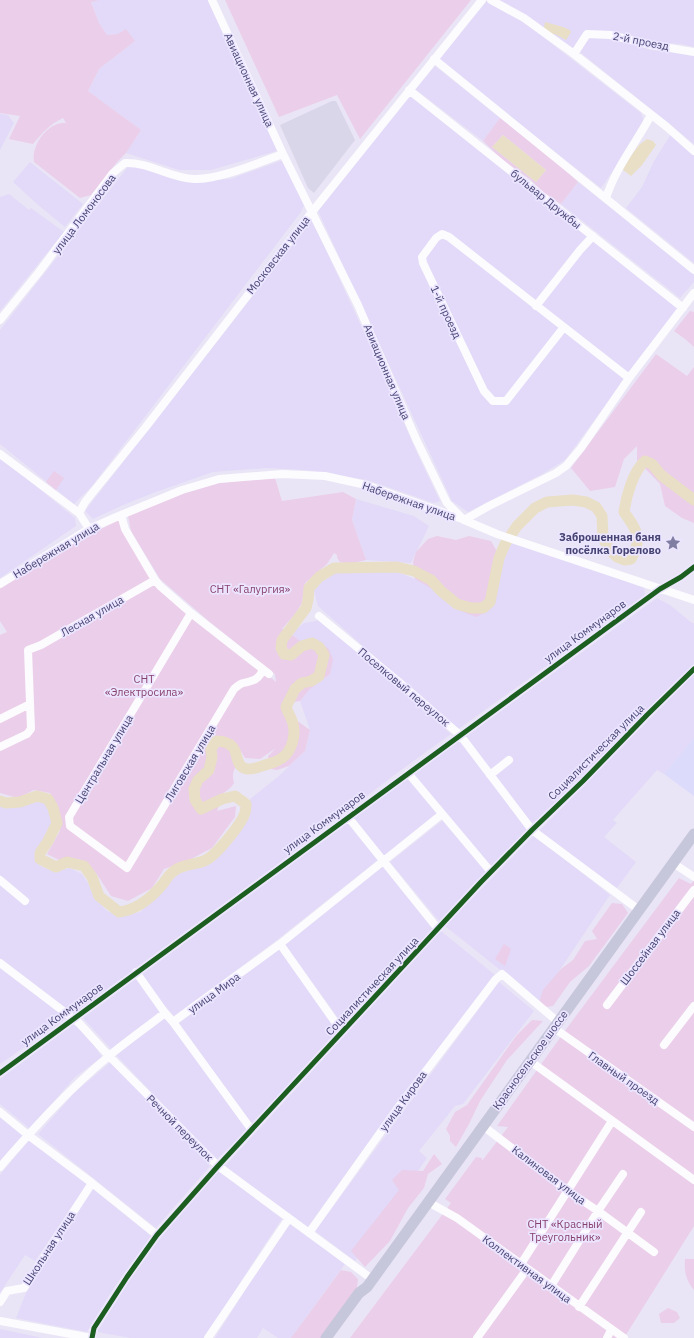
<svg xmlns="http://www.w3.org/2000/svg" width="694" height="1338" font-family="'IBM Plex Sans',sans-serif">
  <rect width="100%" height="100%" fill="#eae5f6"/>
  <!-- residential -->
  <path fill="#e2daf8" d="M99 0H208L280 150 211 170H179L126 153 141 130 88 91 99 69 135 41 118 34 107 35 99 23 91 1Z
    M495 0H694V47L681 44 651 42 613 31 586 30 573 48Z
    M487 1 516 16 641 113 644 122 621 159 601 188 437 59Z
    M590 37 610 38 651 50 683 53 694 56V144L580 52Z
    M435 66 500 118 483 141 415 89Z
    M410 94 677 308 565 460 544 473 468 512 452 501 318 211Z
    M0 114 8 115 14 123 0 150Z
    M671 134 694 154V263L626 208 642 187 654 161Z
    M283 160 304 205 301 212 92 486 74 504 0 444V330L131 163 188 181 230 179Z
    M30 162 83 204 65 227 37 204 13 182Z
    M578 182 694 274V282L680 298 561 204Z
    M9 194 29 210 31 208 64 232 0 311V197Z
    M312 220 371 347 418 455 440 501 434 503 367 480 305 470 267 468 213 472 153 493 121 506 93 519 85 511Z
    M0 457 75 518 76 526 0 578Z
    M356 499 414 516 429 526 411 563 366 560 352 520Z
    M513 540 644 588 645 595 457 730 318 606 314 591 324 578 341 571 398 572 422 582 439 593 456 609 499 582 503 562Z
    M657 598 670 605 692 623H694V665L580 780 532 825 465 737Z
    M319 617 451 734 401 770 275 866 73 1014 0 959V884L27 904 30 900 0 875V805L6 807 36 800 46 803 51 818V829L37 855 39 865 47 869 59 871 70 868 82 874 88 883 94 897 107 911 118 916 140 912 157 896 178 874 214 861 241 828 250 811V799L279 776 305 751 310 730 300 701 310 689 330 674 291 633 304 623 316 621Z
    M694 674V738L664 774 657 770 613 820 617 823 604 837 636 862 617 888 539 831Z
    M459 739 527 829 491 867 413 774Z
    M407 777 437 814 384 856 353 817Z
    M443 820 487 872 440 922 390 862Z
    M348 822 379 859 273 943 174 1016 166 1007 111 1049 83 1018Z
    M534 835 610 895 539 1001 445 926Z
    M384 865 433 928 343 1025 285 944Z
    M441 931 495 975 378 1129 307 1228 225 1166Z
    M280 949 337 1031 252 1125 179 1023Z
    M0 967 67 1018 0 1064Z
    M499 982 534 1011 463 1104 455 1106 419 1151 427 1158 355 1261 315 1231Z
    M165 1018 248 1130 216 1160 116 1055Z
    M74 1024 88 1037 102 1057 75 1077 30 1129 0 1104V1079Z
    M112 1061 210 1166 156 1228 38 1134 75 1092Z
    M0 1114 24 1134 0 1162Z
    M30 1139 88 1183 35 1261 25 1255 0 1293V1175Z
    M218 1170 282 1219 265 1244 205 1338H131L97 1332 131 1278 162 1236Z
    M92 1188 151 1236 113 1289 87 1332 16 1318 26 1293Z
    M291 1223 345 1264 291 1338H278L263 1328 257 1338H215L249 1284Z
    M0 1329 43 1338H0Z"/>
  <!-- commercial -->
  <path fill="#dcdbfb" d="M694 738V796L664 774Z"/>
  <!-- industrial -->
  <path fill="#d9d6e9" d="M332 101H336L355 140 314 193 308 188 280 125Z"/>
  <!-- green -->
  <path fill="#ebcee9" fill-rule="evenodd" d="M0 0H99L91 2 99 23 107 35 118 34 126 29 135 41 99 69 88 91 141 130 126 153 117 162 91 195 80 198 34 162C31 145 48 121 66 123L63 118C50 124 42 133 33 144L9 139 20 116 0 113Z
    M225 0H471L360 139 337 95 279 117Z
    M500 118 557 162 578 182 561 204 545 194 531 180 505 162 483 141ZM503 135 546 170 536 182 492 147Z
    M690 311 694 312V347L685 339 674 331Z
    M656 354 687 376 694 367V523L682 518 665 506 660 484 637 460V446L624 459 615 487 590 491 571 468Z
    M54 471 64 478 56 490 46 482Z
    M275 478 282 501 343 492 356 499 352 520 366 560C357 562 337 569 337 555L334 553 327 564 305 583 302 603 295 614 282 629H285L301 642 308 639 328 648 333 659 330 674 310 689 300 701 293 702 290 708 296 720 310 730 305 751 289 766 277 770 271 769 268 756 276 748 260 759 245 758 240 750C240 753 241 757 240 760 235 770 231 770 234 783 231 789 225 791 220 796V803L217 811 236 806 235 817 212 848 187 861 164 869 152 888 128 901 111 896 96 873 79 859 59 860 47 854 60 831 58 808 50 793 34 790 18 798 0 793V635L7 632 0 621V588L75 543 120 519 153 579 276 682 275 674 211 623 160 579 131 531 128 516 184 493 220 483Z
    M437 536 456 540 469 536 491 541 503 562 495 604 488 611 476 617 456 609 439 593 415 579 413 562 416 552 428 539Z
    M679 878 691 884 694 880V1226L624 1338H350L451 1203 445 1199 476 1157 482 1158V1161L508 1127 497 1126 567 1028Z
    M612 903 622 904 628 913 589 966 570 982 553 1006 547 1007 539 1003 543 990 561 969 573 960 585 941 597 939 592 931Z
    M504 944 511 949 505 966 495 959Z
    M532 1020 543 1021 507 1060 480 1101 469 1124 456 1147 450 1141V1136L446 1129 455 1112 467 1105 516 1036Z
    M434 1154 442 1164 428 1174 424 1188 408 1208 390 1241 365 1267 351 1251 399 1190 392 1180 402 1170 423 1171Z
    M685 1259H694V1290C686 1280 684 1272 685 1259Z
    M341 1270 351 1272 358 1279 357 1288 322 1338H291Z
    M668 1308 677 1312 680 1318 674 1323H661L659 1314Z"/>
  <!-- water -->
  <path fill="#e8dfc6" d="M545 22 563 27 570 30 571 32 566 40 555 34 553 35 544 28Z
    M503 135 546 170 536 182 492 147Z
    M647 139 653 141 656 145 642 165 631 176 623 170V166L639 145Z"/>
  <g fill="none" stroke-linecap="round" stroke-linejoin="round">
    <!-- river -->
    <path stroke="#e8dfc6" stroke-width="11" d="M0 801 6 803 20 802 37 796 48 799 53 808 57 823 48 841 40 853V859L56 867 67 862 84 866 92 877 99 896 119 912C136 910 151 898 162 885 166 880 168 875 174 871 182 864 196 865 206 860 216 855 241 825 245 813 246 810 246 807 246 804L235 796 222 799 201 809 195 800 194 789 198 780 209 770 212 757 211 749 216 741C244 742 231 762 244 768 250 771 259 767 265 765 271 763 277 762 282 758 292 751 296 735 293 724 292 719 288 713 286 707L295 689 302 683 311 681 319 676 324 655 319 647 312 643 302 646 291 655 284 654 281 648 282 640 306 608 308 600 309 588 319 577 334 568 397 567 414 571 431 580 441 591 457 604 471 608H483L490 602 499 558 505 544 517 526 535 508 547 502 573 500 586 502 596 507 602 516 603 538 609 549 617 557 625 560 631 559C643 538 637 530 624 512 626 497 633 471 645 461L652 464 661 475 694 500"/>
    <!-- minor -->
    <path stroke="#fcfbfe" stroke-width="8" d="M212 0 283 154 358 305 416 439 447 503 464 520 497 534 694 600
      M491 0 524 18 574 54 667 127 694 151
      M574 54 587 34 610 35 652 45 694 52
      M434 59 694 270
      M409 90 683 308
      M606 198C616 167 636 143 651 115
      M536 306 580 250 593 236
      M0 320 39 272 113 173 125 163C149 162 170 178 194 179 219 180 260 162 283 154
      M564 327 506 401H493L484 391 423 263 422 257 436 238 442 234 449 237C509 284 569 331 629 378
      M0 454 79 513 89 529
      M79 513 85 502 145 428 312 212 482 0
      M121 515 125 529 155 580 160 586 191 613 269 674
      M464 520 489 506 556 473 566 466 581 448 629 378 694 293
      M0 584 89 529 121 515 182 490 219 479 282 474 325 476 366 485 462 519
      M191 613 69 817 70 826 127 868 234 689C243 681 242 684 251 681 257 680 261 674 263 670
      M319 616 399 682 460 735 532 830 639 910
      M0 719 30 704
      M0 747 27 734 31 729 28 650 41 645 155 580
      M408 773 491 872
      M490 775 509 760
      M348 817 438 929
      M673 863 694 877
      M0 880 25 901
      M280 944 342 1032
      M0 963 79 1023 109 1056 218 1166 372 1279
      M136 972 165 1013
      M607 1005 694 890
      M173 1022 251 1129
      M554 1028 694 1127
      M664 1045 694 1006
      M530 1061 694 1180
      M0 1073 660 589 681 577 694 567
      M0 1112 28 1135 92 1183 157 1235
      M483 1126 568 1191 598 1211 654 1252
      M0 1167C34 1128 69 1089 109 1056 127 1041 147 1027 165 1013L173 1022 280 944 442 814
      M428 1202 457 1218 624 1338
      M309 1233 397 1109 496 979 502 974 558 1022
      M521 1264 612 1121
      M551 1286 598 1211 623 1174
      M0 1302 7 1291 24 1288 92 1183
      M579 1307 641 1212
      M0 1321 92 1338
      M92 1338 94 1328 127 1277 157 1235 218 1166 481 882 532 830 583 781 647 715 694 669
      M208 1338 289 1218
      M477 1338 527 1269
      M607 1338 611 1330"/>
    <!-- highway -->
    <path stroke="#c7c7db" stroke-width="11" d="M326 1338 359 1293 367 1287 694 834"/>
    <!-- cycleway casing -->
    <g stroke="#ece5ff" stroke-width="8">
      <path id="cycleway" d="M0 1073 660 589 681 577 694 567
        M92 1338 94 1328 127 1277 157 1235 218 1166 481 882 532 830 583 781 647 715 694 669"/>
    </g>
    <!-- cycleway -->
    <use href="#cycleway" stroke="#1b5e20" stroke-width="5"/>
  </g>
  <!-- icons -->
  <defs>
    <g id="sight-bare" transform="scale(1.2)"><path d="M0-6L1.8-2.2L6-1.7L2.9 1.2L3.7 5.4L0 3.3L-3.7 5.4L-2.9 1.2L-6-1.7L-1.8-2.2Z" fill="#7f7da2" stroke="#ece5ff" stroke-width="2.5" paint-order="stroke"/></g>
  </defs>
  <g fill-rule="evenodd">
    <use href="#sight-bare" x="673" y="543"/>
  </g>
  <g text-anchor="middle" stroke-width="3.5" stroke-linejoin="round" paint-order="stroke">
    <!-- street labels -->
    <g font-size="11" fill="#464574" stroke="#ece5ff">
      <text transform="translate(641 41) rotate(11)" y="4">2-й проезд</text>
      <text transform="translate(249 80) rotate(65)" y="4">Авиационная улица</text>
      <text transform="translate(546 199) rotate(39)" y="4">бульвар Дружбы</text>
      <text transform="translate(84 214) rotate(-53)" y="4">улица Ломоносова</text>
      <text transform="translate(278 255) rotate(-52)" y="4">Московская улица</text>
      <text transform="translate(446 312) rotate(65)" y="4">1-й проезд</text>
      <text transform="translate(387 372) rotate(67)" y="4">Авиационная улица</text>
      <text transform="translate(409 501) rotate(19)" y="4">Набережная улица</text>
      <text transform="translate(56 550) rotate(-31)" y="4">Набережная улица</text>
      <text transform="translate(92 616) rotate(-30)" y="4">Лесная улица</text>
      <text transform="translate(585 631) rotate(-36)" y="4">улица Коммунаров</text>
      <text transform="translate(404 687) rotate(40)" y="4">Поселковый переулок</text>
      <text transform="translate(596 752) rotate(-45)" y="4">Социалистическая улица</text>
      <text transform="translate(104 759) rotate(-59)" y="4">Центральная улица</text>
      <text transform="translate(190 763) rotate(-59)" y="4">Лиговская улица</text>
      <text transform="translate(324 822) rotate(-36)" y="4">улица Коммунаров</text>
      <text transform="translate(650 947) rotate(-53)" y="4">Шоссейная улица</text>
      <text transform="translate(372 986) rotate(-47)" y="4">Социалистическая улица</text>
      <text transform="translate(214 993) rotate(-36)" y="4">улица Мира</text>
      <text transform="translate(62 1014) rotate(-36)" y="4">улица Коммунаров</text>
      <text transform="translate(530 1060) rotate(-54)" y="4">Красносельское шоссе</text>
      <text transform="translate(624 1078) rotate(35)" y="4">Главный проезд</text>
      <text transform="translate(403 1101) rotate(-54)" y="4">улица Кирова</text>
      <text transform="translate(180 1128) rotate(45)" y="4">Речной переулок</text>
      <text transform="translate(549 1175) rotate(37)" y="4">Калиновая улица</text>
      <text transform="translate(49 1248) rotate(-57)" y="4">Школьная улица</text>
      <text transform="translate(527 1269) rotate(36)" y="4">Коллективная улица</text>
    </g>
    <!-- poi labels -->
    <g font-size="11" font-weight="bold" fill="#464574" stroke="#ece5ff" text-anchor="end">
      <text x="661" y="541">Заброшенная баня<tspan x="661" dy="13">посёлка Горелово</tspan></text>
    </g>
    <!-- park labels -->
    <g font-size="11" fill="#87416d" stroke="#ece5ff">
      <text x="250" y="593">СНТ «Галургия»</text>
      <text x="144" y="683">СНТ<tspan x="144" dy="13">«Электросила»</tspan></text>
      <text x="565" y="1228">СНТ «Красный<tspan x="565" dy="13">Треугольник»</tspan></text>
    </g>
  </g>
</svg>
